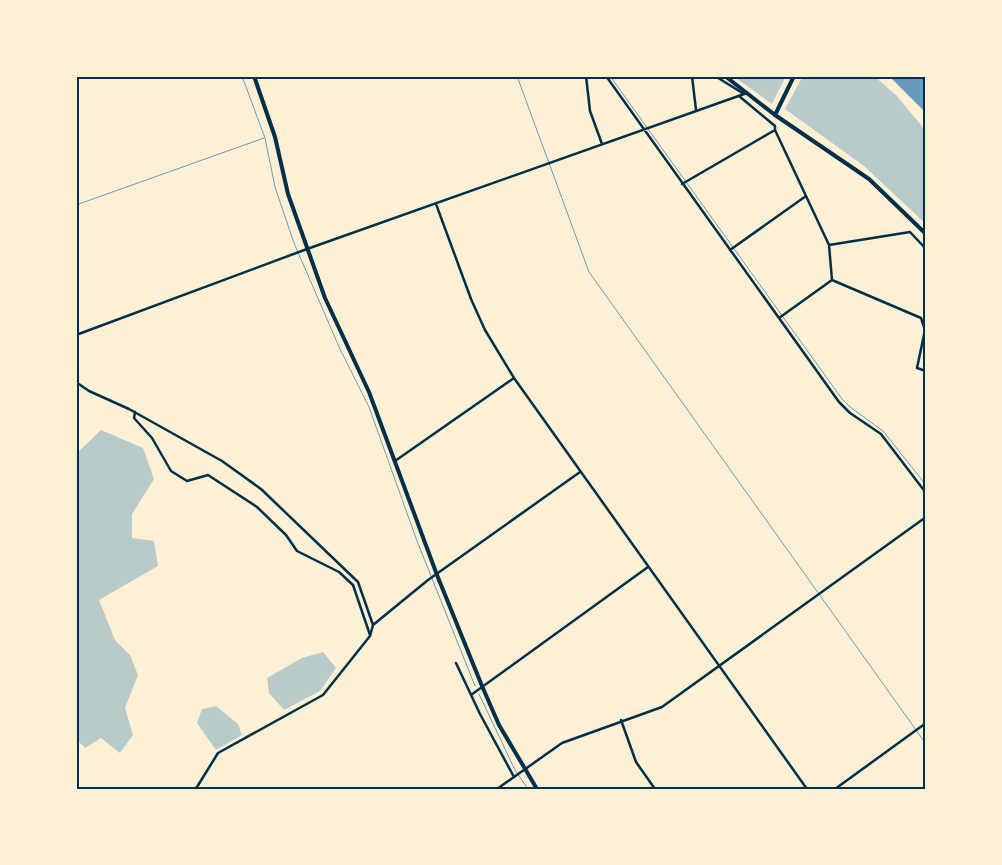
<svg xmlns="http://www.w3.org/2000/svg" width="1002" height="865" font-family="Poppins,sans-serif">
  <rect width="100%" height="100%" fill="#fdf0d5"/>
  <!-- green -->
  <path fill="#b9caca" d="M733 76H786L772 104Z
    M803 76H874L896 95 926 131V224L864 166 785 109Z
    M101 430 143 448 154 479 132 514V538L154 541 158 566 99 600 115 640 130 655 138 675 125 708 133 735 120 753 101 738 85 748 76 739V454Z
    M323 652 336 668 320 691 284 710 269 693 267 678 302 658Z
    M216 706 238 724 242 735 216 750 197 723 202 709Z"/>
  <!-- water -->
  <path fill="#669bbc" d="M889 76H926V113Z"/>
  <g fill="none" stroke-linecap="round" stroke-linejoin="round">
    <!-- stream -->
    <path stroke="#669bbc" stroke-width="1" d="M242 76 265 138 275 187 294 243 340 349 369 407 417 541 475 686
      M517 76 589 272 926 744
      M610 76 842 399 850 407 883 431 926 485
      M76 205 264 138
      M479 694 515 770 528 789"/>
    <!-- minor -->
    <path stroke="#003049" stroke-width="2.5" d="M586 76 590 111 602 144
      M606 76 839 402 850 413 881 434 926 493
      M692 76 696 110
      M715 76 744 94
      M739 96 775 126V130L829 245 832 280
      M682 184 775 130
      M436 204 471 299 485 330 514 378 807 789
      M829 245 910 232 926 249
      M730 250 806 196
      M832 280 921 318 925 330 917 368 926 371
      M779 318 832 280
      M76 335 307 249 747 93
      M76 382 89 391 129 409 222 461 261 489 358 582 373 625
      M135 412 134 418 152 438 171 471 187 481 208 475 257 507 286 535 297 551 339 572 353 585 370 635
      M395 461 514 378
      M456 663 480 714 514 777
      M471 695 648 567
      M621 720 636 762 655 789
      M193 789 197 787 218 753 323 695 370 636 373 625 428 580 580 472
      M497 789 562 743 662 707 926 517
      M835 789 926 723"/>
    <!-- tertiary -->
    <path stroke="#003049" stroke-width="4" d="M725 76 775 115"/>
    <!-- secondary -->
    <path stroke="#003049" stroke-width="4" d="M254 76 275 137 288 194 325 298 369 392 437 575 482 686 499 725 537 789
      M794 76 775 115 869 179 926 234"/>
  </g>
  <!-- border -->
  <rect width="1002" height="865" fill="none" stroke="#fdf0d5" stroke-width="155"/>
  <rect x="78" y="78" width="846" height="710" fill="none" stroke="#003049" stroke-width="2"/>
</svg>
